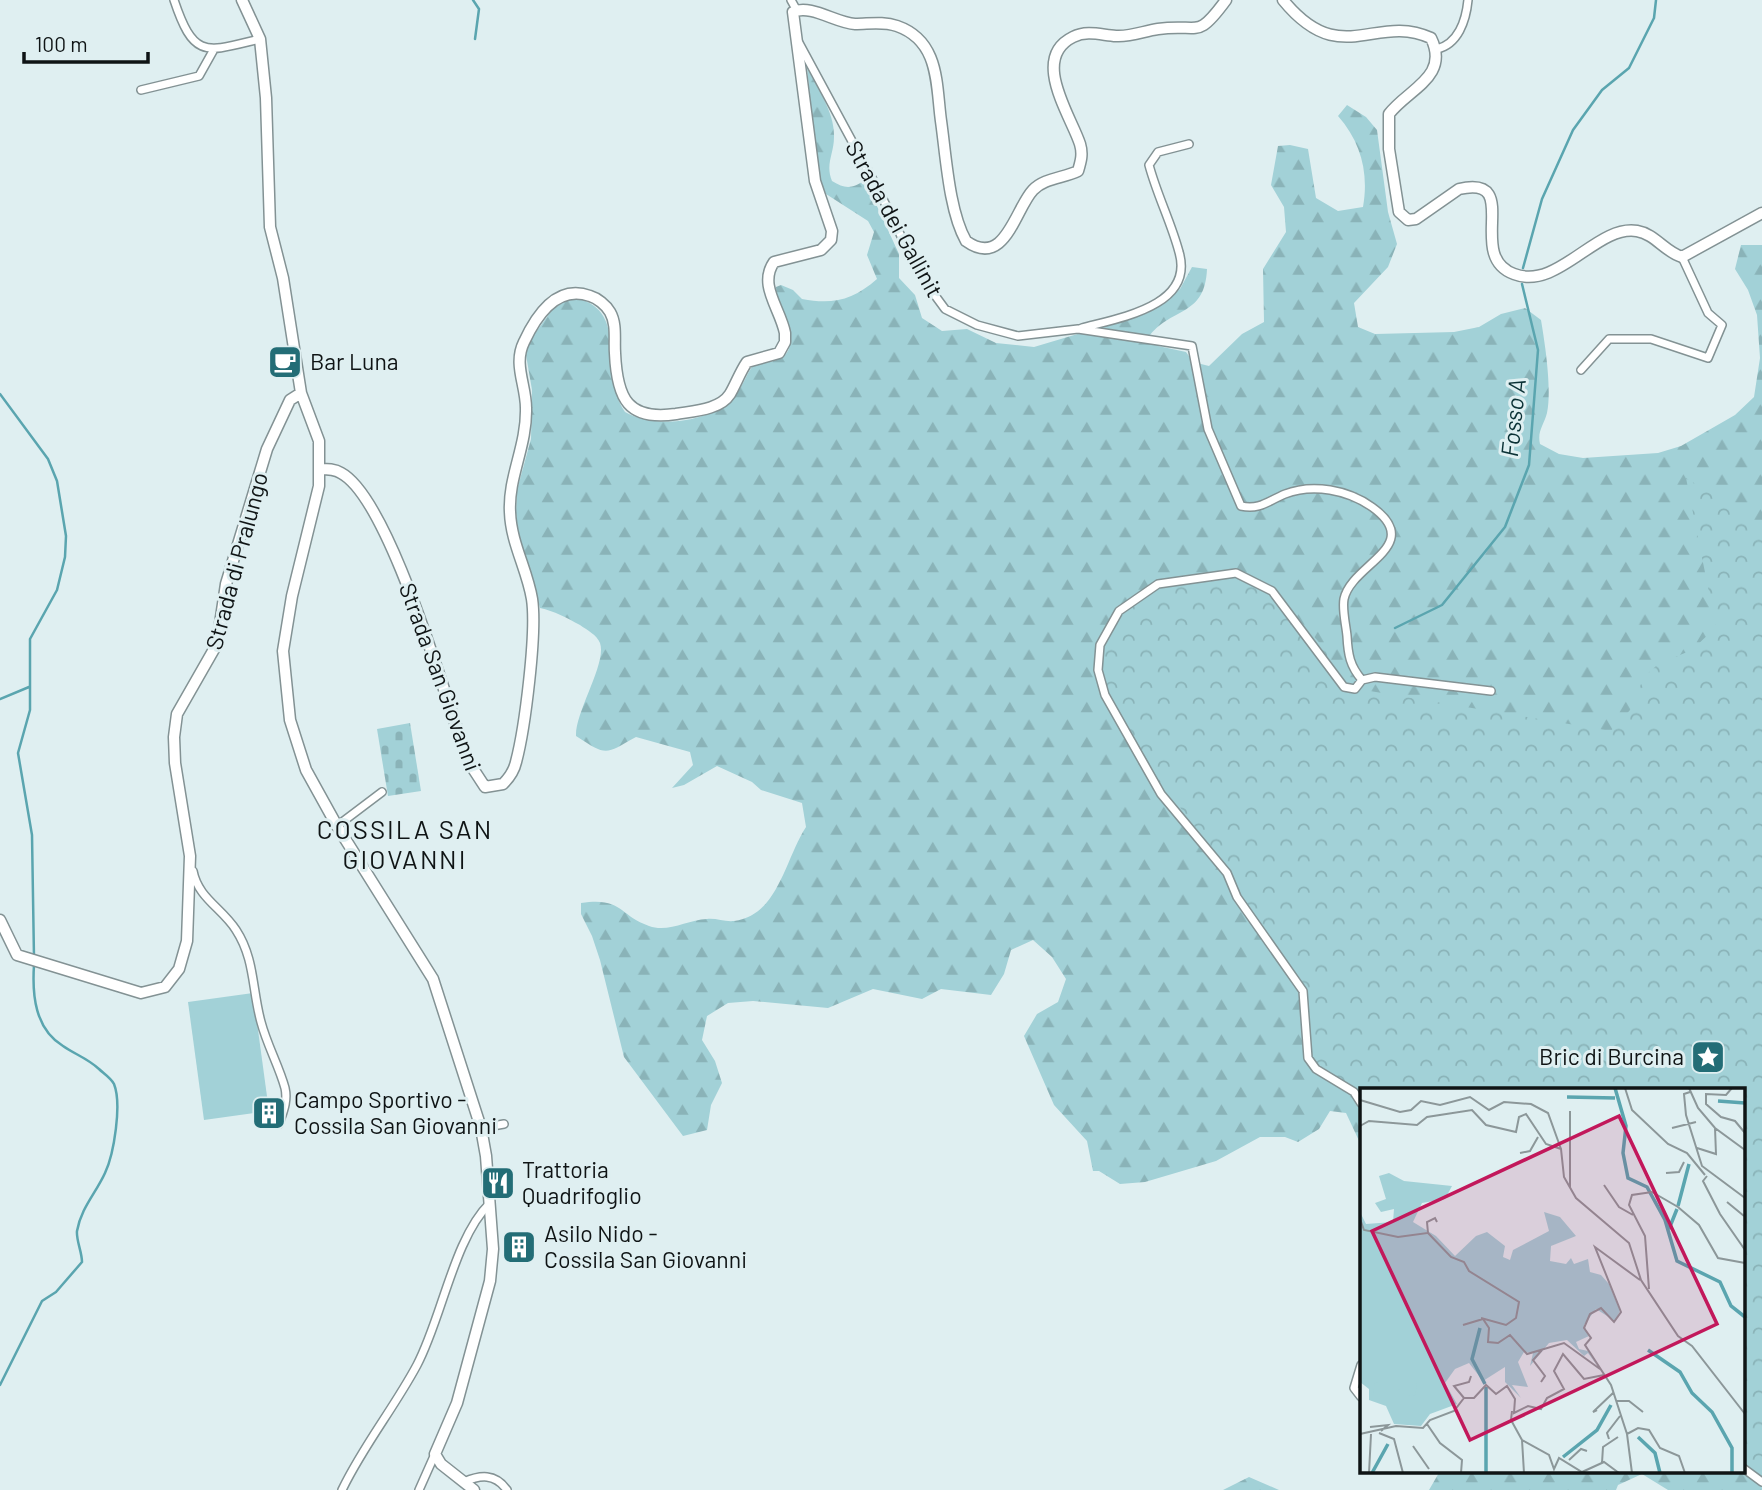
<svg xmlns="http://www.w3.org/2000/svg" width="1762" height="1490" font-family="Barlow,sans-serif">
  <defs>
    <pattern id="forest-firs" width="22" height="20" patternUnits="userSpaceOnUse" patternTransform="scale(1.75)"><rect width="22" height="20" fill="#a2d1d7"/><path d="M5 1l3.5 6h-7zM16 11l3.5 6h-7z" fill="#8ab3b8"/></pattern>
    <pattern id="cemetery-stones" width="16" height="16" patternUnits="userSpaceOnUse" patternTransform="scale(1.75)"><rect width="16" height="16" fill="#a2d1d7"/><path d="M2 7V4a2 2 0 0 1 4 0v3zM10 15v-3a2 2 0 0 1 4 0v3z" fill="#8ab3b8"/></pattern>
    <pattern id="park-crowns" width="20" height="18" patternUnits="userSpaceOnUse" patternTransform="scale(1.75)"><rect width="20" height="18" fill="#a2d1d7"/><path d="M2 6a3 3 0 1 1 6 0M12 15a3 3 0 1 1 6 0" fill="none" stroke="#8ab3b8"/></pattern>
  </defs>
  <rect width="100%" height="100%" fill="#dfeff1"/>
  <!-- forest -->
  <path fill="url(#forest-firs)" d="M807 68C818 89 835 113 834 137 834 154 825 164 832 181 845 189 852 189 865 180L899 254V278L915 295 922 318 942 331 967 329 996 343 1034 347 1148 313 1180 289 1192 267 1207 269C1205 316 1173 307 1150 335L1158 346 1186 352 1193 362 1209 366 1242 334 1264 322 1263 269 1286 232 1284 207 1271 185 1278 146 1290 145 1308 149 1316 198 1338 211 1363 207C1369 173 1361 142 1338 116L1347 105 1366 117 1377 130 1388 212 1397 244 1388 267 1354 303 1358 327 1375 334 1454 332 1479 327 1501 314 1525 308 1541 320C1545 344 1552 389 1547 413 1544 425 1537 431 1540 444L1559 454 1583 458 1658 453 1681 446 1735 415 1754 397 1760 358 1757 315 1748 290 1735 269 1741 245H1762V1490H1668L1642 1474 1618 1485 1616 1490H1429L1440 1471H1743V1089H1361V1145L1346 1113 1330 1111 1319 1129 1298 1142 1285 1137H1260L1216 1161 1145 1182 1120 1184 1099 1171H1093L1087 1141 1054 1105 1024 1036 1037 1014 1058 1002 1066 979 1052 957 1033 940 1011 950 1004 974 991 995 941 989 922 999 873 989 828 1008 753 1001 728 1003 707 1016 702 1040 715 1061 722 1083 711 1105 707 1130 683 1136 624 1057 600 960 592 936 581 914V903C623 897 618 915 649 926 668 933 687 920 707 919 716 918 725 922 734 921 778 916 785 859 806 827L802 803 761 790 752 782 717 766 684 785 672 788 693 765 690 752 636 737C605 754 608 757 576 736 575 712 607 663 600 643 597 635 587 630 580 625 567 618 554 611 540 608L518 532 516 513 517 490 531 439 532 390 526 355 528 343 552 310 571 297C633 308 596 368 625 412 655 429 710 423 734 397 743 387 746 374 754 364 819 360 776 319 776 287L781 285 793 290 802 299C833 305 853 300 877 279L867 255 874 232 868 221 826 194 818 175Z
    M1249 1477 1279 1490H1223Z"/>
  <!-- cemetery -->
  <path fill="url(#cemetery-stones)" d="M410 723 421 791 388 796 377 729Z"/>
  <!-- park -->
  <path fill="url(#park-crowns)" d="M1686 478 1762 525V1480L1743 1465V1089H1361V1106L1351 1086 1319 1068 1311 1057 1299 992 1242 896 1205 839 1163 786 1096 674 1104 631 1161 581 1235 576 1278 596 1325 649 1340 686 1611 731 1630 710 1644 677 1658 664 1692 650 1716 627Z"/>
  <!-- pitch -->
  <path fill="#a2d1d7" d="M253 993 269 1111 204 1120 188 1002Z"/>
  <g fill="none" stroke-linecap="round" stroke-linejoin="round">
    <!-- stream -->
    <path stroke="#5aa5af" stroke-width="2.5" d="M473 0 479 9 475 39
      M1523 268 1542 199 1573 130 1602 90 1629 68 1654 18 1656 0
      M0 394 48 459 57 481 66 536 65 557 57 590 30 639V710L18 753 32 835 34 958
      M1395 628 1442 605 1505 527 1529 465 1538 350 1522 284
      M0 699 29 687
      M0 1385 42 1301 56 1292 82 1262C82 1252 76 1240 77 1231 81 1208 96 1193 105 1173 114 1154 122 1104 114 1084 111 1078 103 1073 99 1069 87 1058 76 1055 63 1046 35 1029 32 995 34 965"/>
    <!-- street casing -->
    <g stroke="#839294" stroke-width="10">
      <path id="street" d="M174 0C194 60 206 52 260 39
        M791 0 796 9
        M799 43 880 193 920 275 945 309 977 325 1018 336 1078 329 1192 346 1208 429 1241 506C1260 510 1268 501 1285 494 1313 483 1348 490 1372 507 1426 546 1351 564 1344 599 1342 610 1346 625 1347 636 1348 655 1350 666 1362 680L1375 677 1491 691
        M1437 49C1458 44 1466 21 1468 0
        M141 90 199 76 213 51
        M1082 328C1119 318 1195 306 1179 252 1171 222 1157 195 1149 165L1158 152 1189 144
        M1581 370 1609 339H1651L1708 358 1722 325 1708 313 1682 257
        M337 826 382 792
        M193 871C198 898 222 908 236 930 255 959 252 990 261 1022 267 1045 279 1066 285 1088 288 1101 283 1112 279 1124
        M1361 1103 1354 1092 1316 1069 1308 1058 1303 991 1237 897 1227 873 1161 794 1105 695 1098 670 1100 645 1119 611 1158 584 1236 573 1272 591 1344 687 1355 689 1362 680
        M481 1128 504 1124
        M1361 1365 1354 1388 1361 1397
        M1743 1468 1762 1482
        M464 1482C480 1475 495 1473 507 1490
        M342 1490C363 1446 394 1408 417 1365 442 1318 454 1238 490 1203
        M419 1490 435 1454"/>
    </g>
    <!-- secondary casing -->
    <g stroke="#839294" stroke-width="13">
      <path id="secondary" d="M242 0 260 39 266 98 270 227 283 278 301 393 319 441V486L292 596 283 651 290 720 306 770 337 826 433 979 481 1128 486 1156 493 1249 490 1281 457 1403 435 1454 441 1464 474 1490
        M1283 0C1341 71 1375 12 1431 38 1450 77 1408 89 1389 114V149L1399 212 1408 220 1416 219 1459 189C1524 174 1464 256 1514 274 1558 291 1597 224 1637 231 1655 234 1665 252 1682 257L1762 213
        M320 469C327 469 335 469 341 473 390 499 447 704 468 761L485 787 503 784C509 778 514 771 516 762 525 728 537 632 532 599 527 569 511 543 510 512 508 477 527 446 526 408 526 385 513 364 524 342 536 316 557 284 590 296 597 298 606 305 610 312 617 324 614 340 615 353 617 399 628 421 676 414 693 411 720 410 730 394 736 384 740 372 747 362L779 353 785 342V333C780 308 758 285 774 262L821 250 831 240 832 231 815 181 793 12C811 4 836 23 855 24 869 24 883 21 897 26 940 41 936 85 941 121 946 156 949 211 966 241 1005 269 1015 209 1033 190 1044 178 1064 178 1078 171 1081 161 1083 154 1080 144 1071 116 1030 58 1073 37 1087 30 1101 35 1116 36 1131 37 1144 31 1158 29 1200 23 1196 41 1226 0
        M0 920 17 955 141 993 165 987 179 969 187 941 190 856 175 763 174 737 177 714 217 644 226 584 267 449 290 400 301 393"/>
    </g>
    <!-- street -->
    <use href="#street" stroke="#fff" stroke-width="7"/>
    <!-- secondary -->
    <use href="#secondary" stroke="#fff" stroke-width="10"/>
  </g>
  <!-- icons -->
  <defs>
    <g id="cafe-square" transform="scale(1.75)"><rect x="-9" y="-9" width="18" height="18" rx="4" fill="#236d76" stroke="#dfeff1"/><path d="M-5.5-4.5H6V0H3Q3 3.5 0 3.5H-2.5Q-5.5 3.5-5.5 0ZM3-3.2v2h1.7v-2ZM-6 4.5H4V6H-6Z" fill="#fff"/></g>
    <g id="sight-square" transform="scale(1.75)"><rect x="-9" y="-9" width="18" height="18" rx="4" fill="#236d76" stroke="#dfeff1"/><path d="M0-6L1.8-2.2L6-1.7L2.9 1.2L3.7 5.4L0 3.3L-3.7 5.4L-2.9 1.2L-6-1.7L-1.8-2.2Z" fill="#fff"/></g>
    <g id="building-square" transform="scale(1.75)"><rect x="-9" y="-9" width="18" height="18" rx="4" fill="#236d76" stroke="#dfeff1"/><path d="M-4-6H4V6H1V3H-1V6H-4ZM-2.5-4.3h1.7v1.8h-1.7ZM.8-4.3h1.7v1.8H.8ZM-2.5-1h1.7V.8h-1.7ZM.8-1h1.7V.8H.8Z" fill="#fff"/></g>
    <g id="restaurant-square" transform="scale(1.75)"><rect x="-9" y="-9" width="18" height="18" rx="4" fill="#236d76" stroke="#dfeff1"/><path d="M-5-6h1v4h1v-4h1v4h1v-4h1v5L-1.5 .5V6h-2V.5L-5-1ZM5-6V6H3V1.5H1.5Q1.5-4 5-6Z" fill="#fff"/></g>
  </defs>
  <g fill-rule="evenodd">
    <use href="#cafe-square" x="285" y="362"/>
    <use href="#sight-square" x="1708" y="1057"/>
    <use href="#building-square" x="269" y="1113"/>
    <use href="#restaurant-square" x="498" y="1183"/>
    <use href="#building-square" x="519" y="1247"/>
  </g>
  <g text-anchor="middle" stroke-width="6" stroke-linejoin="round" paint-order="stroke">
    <!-- street labels -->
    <g font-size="23" fill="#0f1415" stroke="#dfeff1">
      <text transform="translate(894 219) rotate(61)" y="8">Strada dei Gallinit</text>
      <text transform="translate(237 561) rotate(-75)" y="8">Strada di Pralungo</text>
      <text transform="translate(440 677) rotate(70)" y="8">Strada San Giovanni</text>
    </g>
    <!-- poi labels -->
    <g font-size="23" fill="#0f1415" stroke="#dfeff1" text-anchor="start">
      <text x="310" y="370">Bar Luna</text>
      <text x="1684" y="1065" text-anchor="end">Bric di Burcina</text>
      <text x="294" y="1108">Campo Sportivo -<tspan x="294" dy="26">Cossila San Giovanni</tspan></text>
      <text x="522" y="1178">Trattoria<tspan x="522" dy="26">Quadrifoglio</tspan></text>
      <text x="544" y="1242">Asilo Nido -<tspan x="544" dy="26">Cossila San Giovanni</tspan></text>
    </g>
    <!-- water labels -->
    <g font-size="24" font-style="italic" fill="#0a3135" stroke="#dfeff1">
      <text transform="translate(1514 418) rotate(-84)" y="8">Fosso A</text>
    </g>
    <!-- quarter labels -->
    <g font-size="26" letter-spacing="2" fill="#0f1415" stroke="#dfeff1">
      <text x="405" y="839">COSSILA SAN<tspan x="405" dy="30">GIOVANNI</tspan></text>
    </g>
  </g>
  <!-- overview -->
  <g transform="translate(1360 1088)">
    <rect width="385" height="385" fill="#dfeff1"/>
    <path d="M29 85 44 93 92 98 85 111 62 115 53 134 76 148 95 168 116 148 127 144 145 158 143 169 150 172 153 162 189 143 184 124 200 129 216 148 191 158 190 173 206 176 211 170 214 176 228 171 230 184 241 187 249 196 260 223 255 233 236 221 224 237 229 248 216 254 219 261 228 263 239 280 228 265 224 268 207 252 189 255 170 278 173 265 164 264 158 274 168 299 152 297 161 310 145 294V279L123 293 109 275 95 281 85 295 97 316 70 326 61 338 34 336 26 318 9 312V301L0 294V124L6 136 33 134 34 121 21 124 15 115 26 111 19 88Z" fill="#a2d1d7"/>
    <path d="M0 133 2 140 36 149 69 145 92 169 159 214 156 231 146 236 124 228 83 239 75 261 89 280 73 278 57 295 55 307 48 308 28 294 25 300 15 293 13 306 0 285V203L11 204 0 185Z" fill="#a2d1d7"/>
    <path fill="none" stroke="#5aa5af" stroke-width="3.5" d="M255 0 266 38 263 65 268 90 287 99 305 132 317 173 360 194 371 218 385 229M207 9 255 10M358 13 385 15M318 118 329 76M309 141 317 121M120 240 112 271 125 296M288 262 320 284 332 305 352 324 372 360V385M126 299V385M278 349 295 365 300 385M203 369 237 342 251 317M12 385 28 356"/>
    <path fill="none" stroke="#8c9799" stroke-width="2" d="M265 0 272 22 308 56 327 65 345 87M329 0 338 20 355 40 385 62M372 0 366 7 346 6V16L361 29 375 33 385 45M330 4 324 6 326 27 342 78 385 110M0 12 40 24 51 22 61 13 80 17 110 9 129 22 144 14 171 16 188 25 201 61M0 38 9 33 57 37 67 29 112 22 126 37 156 44 159 29 166 26 186 56 201 61 204 89 216 110 269 155 281 192 318 248 332 258 385 326M312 40 336 34M337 60 356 66 355 40M160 65 170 63 178 49M306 85 319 84 324 74M347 88 343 93 360 126 385 162M244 97 259 119 273 127M210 99V23M367 114 384 128M0 131 4 142 38 149 68 145 67 134 75 130 77 134M68 145 91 169 104 174 109 183 159 214 156 230 146 237 121 230M289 201 285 148 269 117 272 107 292 104 318 119 339 137 358 170 385 175M103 237 123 231 129 240 128 254 138 255 150 247 167 266 204 255 240 281M181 294 185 288 173 272 182 262M104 310 94 298 109 294 111 288M256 313H269L283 324M237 322 233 324 253 305M152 323 151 332 162 352 189 367 194 381 199 370 222 384 244 374 259 385M67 336 80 355 102 372 101 385M10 339 28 337 21 343M19 345 34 351 43 385M0 346 36 338 63 340 70 332 94 323 104 310H114L126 297 136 306 147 298 155 311 154 325 168 318 181 321 187 310 204 301 194 283 203 266 224 291 244 287M267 346 278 340 289 342 300 360 319 368 325 385M249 351 247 345 260 328M162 352 164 385M53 358 69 381M209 372 221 361 227 363M242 375 243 359 258 349M9 385 11 346M272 385 267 346 251 297 225 257 231 250 224 240 230 226 241 220 254 234 261 224 235 159 280 192"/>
    <path fill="#c2185b" fill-opacity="0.15" stroke="#c2185b" stroke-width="3.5" d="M259 28 357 236 110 352 12 143Z"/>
    <rect width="385" height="385" fill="none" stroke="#0f1415" stroke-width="3.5"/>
  </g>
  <!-- scale -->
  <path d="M24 52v10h124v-10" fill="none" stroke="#0f1415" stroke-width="3.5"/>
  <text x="35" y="52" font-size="21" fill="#0f1415" stroke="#dfeff1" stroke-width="5" paint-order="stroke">100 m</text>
</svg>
